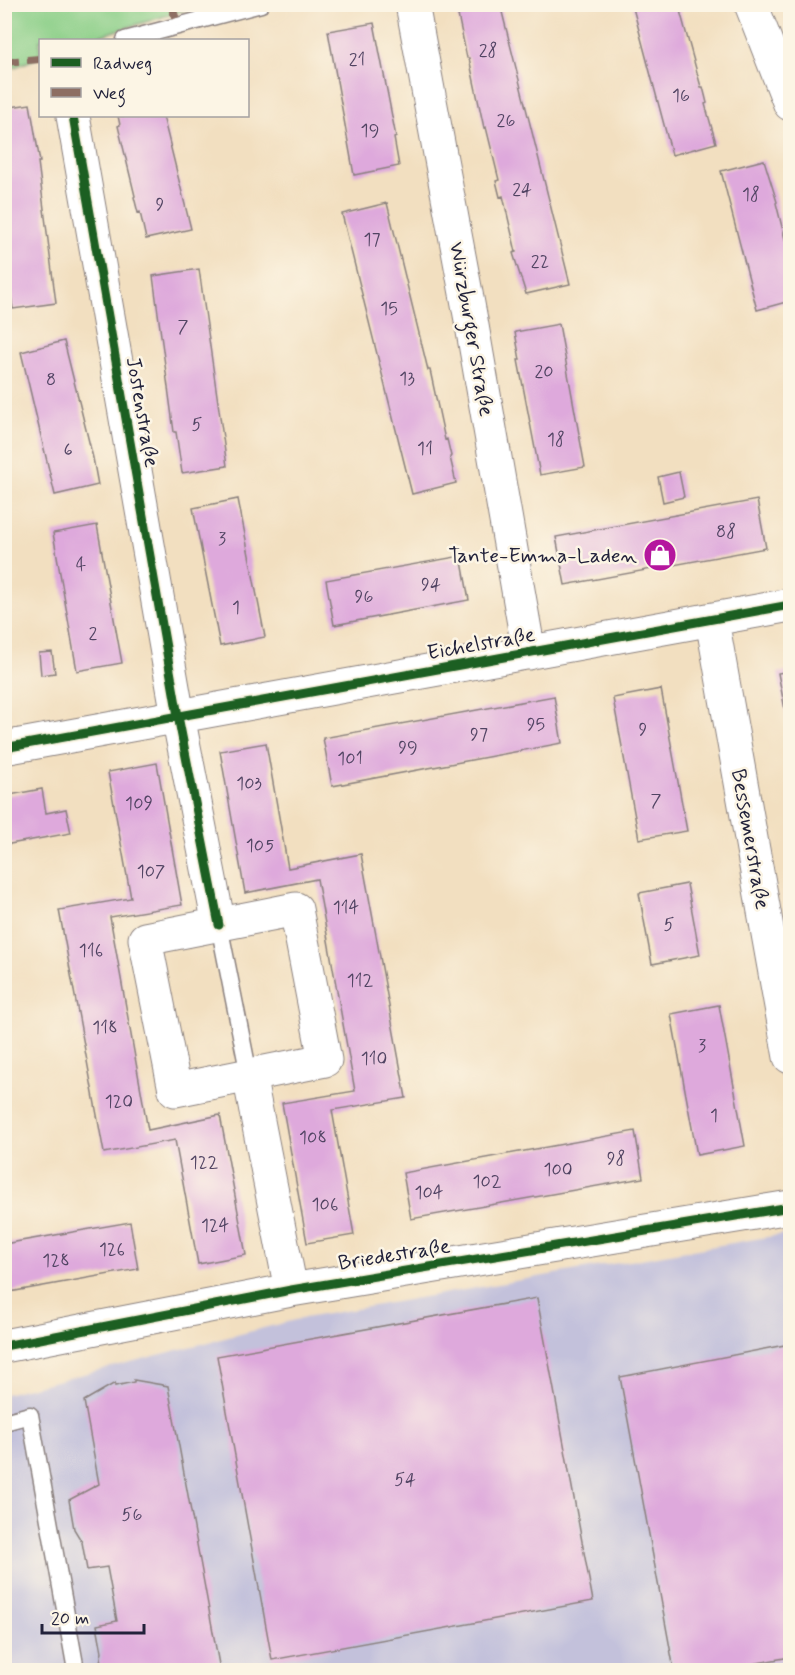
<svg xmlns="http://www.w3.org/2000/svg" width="795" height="1675" font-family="Mynerve,sans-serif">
  <rect width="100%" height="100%" fill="#fcf5e5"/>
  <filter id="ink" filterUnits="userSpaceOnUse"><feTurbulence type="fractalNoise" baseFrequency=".0167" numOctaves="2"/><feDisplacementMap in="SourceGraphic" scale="12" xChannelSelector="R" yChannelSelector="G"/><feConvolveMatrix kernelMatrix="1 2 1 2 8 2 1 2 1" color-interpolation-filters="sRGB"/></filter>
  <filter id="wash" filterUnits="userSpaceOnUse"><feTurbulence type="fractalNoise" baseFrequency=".008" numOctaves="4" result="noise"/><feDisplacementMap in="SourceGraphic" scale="24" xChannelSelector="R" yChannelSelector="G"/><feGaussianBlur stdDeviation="1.35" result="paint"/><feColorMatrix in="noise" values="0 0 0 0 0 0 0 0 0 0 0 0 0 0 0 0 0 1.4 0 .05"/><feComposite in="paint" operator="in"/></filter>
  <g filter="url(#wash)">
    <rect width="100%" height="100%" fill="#f2dfc0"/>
    <!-- industrial -->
    <path fill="#c3c1db" d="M790 1233V1670H5V1394L299 1319Z"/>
    <!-- green -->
    <path fill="#8bcf88" stroke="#567862" stroke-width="1.5" d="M5 4H202V5L86 40H40V57L5 71Z"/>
    <g id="blocks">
      <!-- building -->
      <path fill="#dea9dc" d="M500 4 570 284 526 294 513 253 516 252 503 196 500 197 496 181 499 180 486 127 484 128 469 58H467L458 15Z
        M632 4H681V6L679 7 701 87H703L707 103 705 104 716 143 672 155Z
        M374 23 396 137 394 138 399 166 354 175 328 31Z
        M30 104 40 162H38L56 303 13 309 4 247V108Z
        M118 116H163L191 229 146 239 140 212 138 213 134 197 135 196 118 126 120 125Z
        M764 160 777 202 776 203 789 255 790 254V301L757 310 721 171Z
        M387 203 428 370H430L445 440 447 439 451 456 450 457 456 483 412 494 342 214Z
        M199 269 227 466 182 473 176 432H174L153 276Z
        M559 324 585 467 540 475 518 360H520L515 332Z
        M64 341 93 458 98 485 55 495 21 352Z
        M679 472 684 497 663 502 658 477Z
        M238 499 265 637 220 646 193 508Z
        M757 500 766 548 565 585 556 537Z
        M97 525 122 663 77 671 53 533Z
        M461 556 469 600 334 625 326 580Z
        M52 652 55 673 41 675 39 653Z
        M790 671V725H788L778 673Z
        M661 689 687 831 639 839 613 698Z
        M554 696 562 743 332 786 323 738Z
        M266 743 288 868 361 854 406 1098 332 1110 354 1235 307 1243 282 1103 355 1091 317 879 245 893 220 751Z
        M157 763 182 905 110 917 148 1130 220 1115 246 1255 198 1264 175 1140 104 1153 59 910 131 898 108 772Z
        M42 789 46 813 66 809 71 833 4 845V796Z
        M687 884 700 955 652 964 639 893Z
        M719 1005 745 1146 697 1155 671 1014Z
        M635 1131 643 1178 411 1219 403 1173Z
        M130 1222 138 1269 4 1293V1244Z
        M537 1298 593 1601 272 1660 217 1356Z
        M790 1344V1657L718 1670H674L620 1377Z
        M134 1380 168 1386 220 1670H101L99 1667 102 1652 97 1625 117 1621 107 1567 87 1570 82 1542 74 1529 69 1500 99 1484 84 1401 115 1383V1386L134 1382Z"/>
    </g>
  </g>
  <g filter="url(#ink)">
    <use href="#blocks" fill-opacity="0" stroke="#8a807e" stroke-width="1.5"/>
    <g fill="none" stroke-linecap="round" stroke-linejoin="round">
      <!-- service casing -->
      <g stroke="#8a807e" stroke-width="19">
        <path id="service" d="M125 40 261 4
          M219 925 249 1075
          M4 1422 30 1415 76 1670"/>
      </g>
      <!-- minor casing -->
      <g stroke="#8a807e" stroke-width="35">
        <path id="minor" d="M412 4 471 320 529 653
          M751 4 790 104
          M73 116 178 716 219 925
          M712 620 790 1057
          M4 748 790 605
          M296 909 325 1060 175 1090 145 939Z
          M249 1075 291 1290
          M4 1346 291 1290 790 1207"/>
      </g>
      <!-- service -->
      <use href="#service" stroke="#fff" stroke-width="16"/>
      <!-- minor -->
      <use href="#minor" stroke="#fff" stroke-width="33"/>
      <!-- quiet -->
      <path stroke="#8d6e63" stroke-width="8" stroke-dasharray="15 8" stroke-linecap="butt" d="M171 4 178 26
        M4 62 40 59"/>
      <!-- cycleway casing -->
      <g stroke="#fcf5e5" stroke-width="13">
        <path id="cycleway" d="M73 116 178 716 219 925
          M4 748 790 605
          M4 1346 291 1290 790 1207"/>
      </g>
      <!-- cycleway -->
      <use href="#cycleway" stroke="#1b5e20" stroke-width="9"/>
    </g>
  </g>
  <!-- icons -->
  <defs>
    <g id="shop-disc" transform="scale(1.725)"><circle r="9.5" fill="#b5179e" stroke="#fcf5e5"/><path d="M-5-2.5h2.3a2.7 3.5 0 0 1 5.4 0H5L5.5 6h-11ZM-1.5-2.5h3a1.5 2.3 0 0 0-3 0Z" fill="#fff"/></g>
  </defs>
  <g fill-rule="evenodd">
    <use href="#shop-disc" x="660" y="555"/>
  </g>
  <g text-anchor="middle" stroke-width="5" stroke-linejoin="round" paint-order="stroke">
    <!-- number labels -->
    <g font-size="18" fill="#514463">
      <text x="488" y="56">28</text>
      <text x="357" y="65">21</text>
      <text x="681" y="101">16</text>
      <text x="506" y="126">26</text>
      <text x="370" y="136">19</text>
      <text x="522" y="195">24</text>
      <text x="751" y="200">18</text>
      <text x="160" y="210">9</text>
      <text x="372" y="245">17</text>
      <text x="540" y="267">22</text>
      <text x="389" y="314">15</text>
      <text x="183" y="332">7</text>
      <text x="544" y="377">20</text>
      <text x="407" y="384">13</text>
      <text x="51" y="385">8</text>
      <text x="197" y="430">5</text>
      <text x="556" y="445">18</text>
      <text x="425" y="454">11</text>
      <text x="68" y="455">6</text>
      <text x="726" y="537">88</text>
      <text x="222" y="544">3</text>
      <text x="81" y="570">4</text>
      <text x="431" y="590">94</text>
      <text x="364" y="602">96</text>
      <text x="236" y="613">1</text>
      <text x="93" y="639">2</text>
      <text x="536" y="730">95</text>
      <text x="643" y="735">9</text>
      <text x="479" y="740">97</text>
      <text x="408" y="753">99</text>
      <text x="350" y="764">101</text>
      <text x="249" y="789">103</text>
      <text x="656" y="806">7</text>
      <text x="139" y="809">109</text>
      <text x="260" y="851">105</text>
      <text x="151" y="877">107</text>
      <text x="346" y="913">114</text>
      <text x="669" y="930">5</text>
      <text x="91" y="956">116</text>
      <text x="360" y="986">112</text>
      <text x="105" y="1033">118</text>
      <text x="702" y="1051">3</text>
      <text x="374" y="1064">110</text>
      <text x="119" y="1107">120</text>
      <text x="714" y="1121">1</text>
      <text x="313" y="1143">108</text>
      <text x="616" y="1164">98</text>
      <text x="204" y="1168">122</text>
      <text x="558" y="1175">100</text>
      <text x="487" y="1187">102</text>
      <text x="429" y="1198">104</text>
      <text x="325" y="1210">106</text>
      <text x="215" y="1231">124</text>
      <text x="112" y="1255">126</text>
      <text x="56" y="1266">128</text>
      <text x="405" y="1485">54</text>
      <text x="132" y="1520">56</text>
    </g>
    <!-- street labels -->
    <g font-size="21" fill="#22223b" stroke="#fcf5e5">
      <text transform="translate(472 329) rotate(80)" y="7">Würzburger Straße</text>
      <text transform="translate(143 412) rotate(80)" y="7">Jostenstraße</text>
      <text transform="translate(481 643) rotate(-10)" y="7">Eichelstraße</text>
      <text transform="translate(751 839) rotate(80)" y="7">Bessemerstraße</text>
      <text transform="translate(394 1254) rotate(-9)" y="7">Briedestraße</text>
    </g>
    <!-- poi labels -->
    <g font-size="21" fill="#22223b" stroke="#fcf5e5" text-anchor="end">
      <text x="637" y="562">Tante-Emma-Laden</text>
    </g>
  </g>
  <!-- margin -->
  <rect width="795" height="1675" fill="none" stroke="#fcf5e5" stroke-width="24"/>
  <!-- legend -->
  <rect x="39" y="39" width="210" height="78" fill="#fcf5e5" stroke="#a5a1a1" stroke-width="1.5"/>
  <rect x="51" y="58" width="30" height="9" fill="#1b5e20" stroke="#a5a1a1" stroke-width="1.5"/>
  <text x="93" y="69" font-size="18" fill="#22223b">Radweg</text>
  <rect x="51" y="88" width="30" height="9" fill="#8d6e63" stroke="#a5a1a1" stroke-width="1.5"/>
  <text x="93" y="99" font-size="18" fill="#22223b">Weg</text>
  <!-- scale -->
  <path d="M42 1624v9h102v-9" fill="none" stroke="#22223b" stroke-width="3"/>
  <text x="51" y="1624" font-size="18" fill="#22223b" stroke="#fcf5e5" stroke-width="4.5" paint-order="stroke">20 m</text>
</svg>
